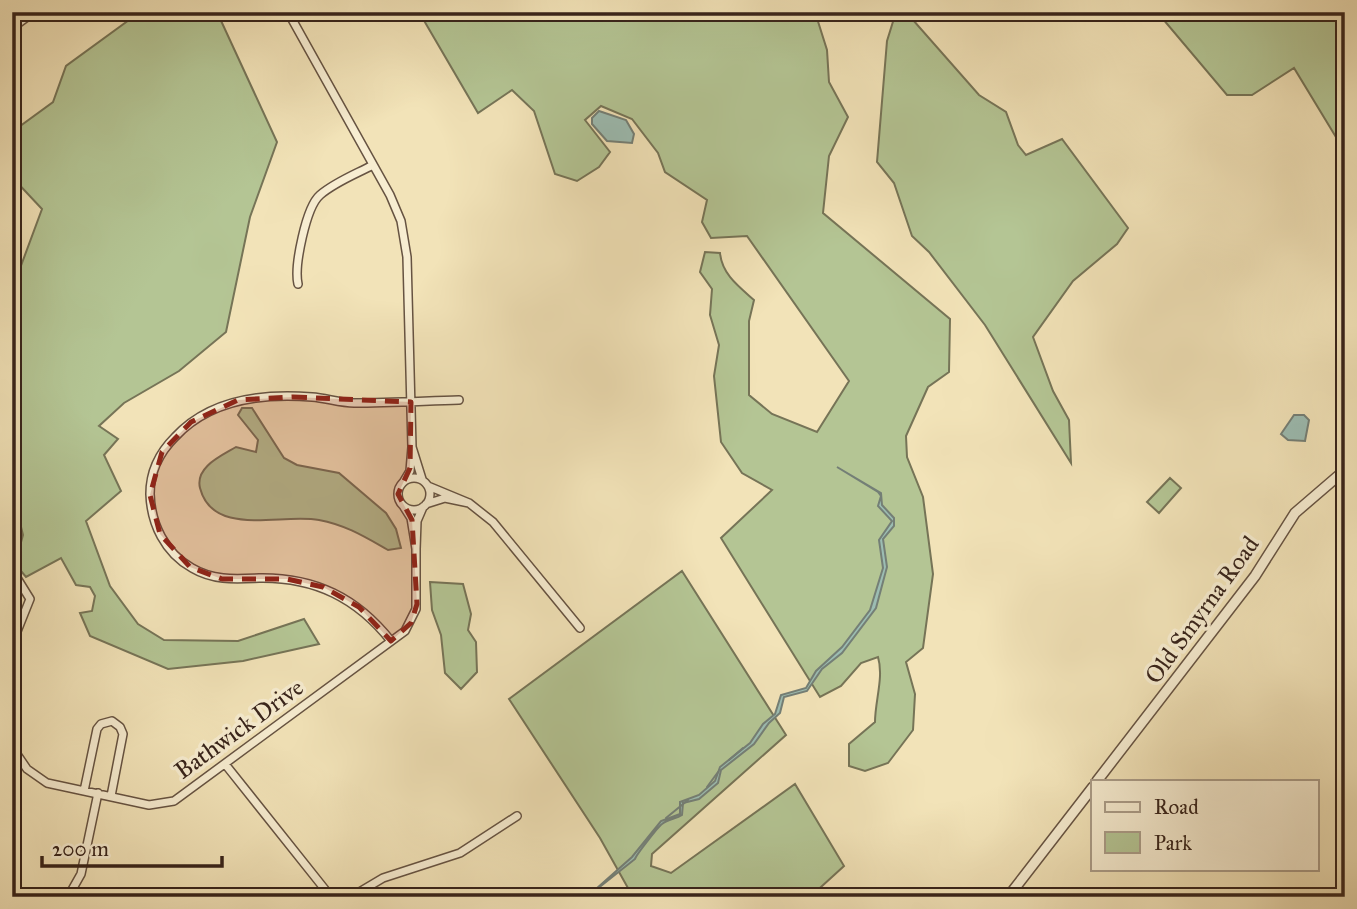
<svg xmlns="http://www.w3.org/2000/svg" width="1357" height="909" font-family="'IM FELL Great Primer',serif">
  <rect width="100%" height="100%" fill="#f2e3b8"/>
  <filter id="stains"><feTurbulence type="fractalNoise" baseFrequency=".00286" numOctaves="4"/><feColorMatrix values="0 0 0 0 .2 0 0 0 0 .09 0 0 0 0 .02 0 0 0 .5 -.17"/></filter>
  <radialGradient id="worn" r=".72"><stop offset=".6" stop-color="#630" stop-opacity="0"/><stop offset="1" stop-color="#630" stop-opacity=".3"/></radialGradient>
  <!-- green -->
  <path fill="#b4c594" stroke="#767457" stroke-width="2" d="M140 12H217L277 142 250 217 226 332 179 371 124 403 99 426 118 439 104 455 121 491 86 521 110 586 138 624 164 640 238 641 304 619 319 644 243 661 168 669 90 636 80 613 92 611 95 596 90 587 76 585 61 558 26 577 15 564 23 535 18 515 12 512V290L42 209 12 177V132L53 102 66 66Z
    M419 12H815L827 50 829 82 848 117 829 156 823 213 950 319 949 372 928 387 906 436 907 457 923 497 933 574 923 648 906 662 915 694 913 730 888 763 865 771 849 766V744L875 722C875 701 884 677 878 657L861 663 841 686 820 697 721 538 772 490 742 473 721 442 714 376 719 345 710 315 712 289 700 272 705 252 720 253C722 274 738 286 754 300L749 321V395L772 414 817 432 849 381 747 236 711 238 702 222 707 200 665 172 658 153 632 119 601 106 585 120 610 152 599 167 577 181 555 174 534 111 512 90 478 113Z
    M896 12H906L979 95 1006 112 1018 145 1026 155 1062 139 1128 228 1117 244 1073 281 1033 337 1053 391 1069 420 1071 463 985 325 929 252 912 236 894 183 877 162 887 41Z
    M1157 12H1345V152L1294 68 1252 95H1227Z
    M242 408H252L284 458 297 465 339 473 386 513 396 529 401 548 388 550C365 537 346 525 319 520 281 513 213 538 200 488 195 467 221 456 236 447L256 452 258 440 238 415Z
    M1170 478 1181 488 1159 513 1147 502Z
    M682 571 786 735 652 854 651 866 671 873 795 784 844 866 810 897H633L600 838 509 699Z
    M430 582 463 584 471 614 468 630 476 642 477 672 461 689 445 673 441 635 432 610Z"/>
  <!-- water -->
  <path fill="#9cbdb3" stroke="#747f76" stroke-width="2" d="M599 111 626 120 634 134 632 143 607 141 592 124V118Z
    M1294 415H1304L1309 420 1305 441 1288 440 1281 434Z
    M837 467 881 493 882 505 894 518V526L883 539 887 567 876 608 842 653 822 669 807 691 784 697 780 713 769 723 754 744 721 770 718 783 699 799 683 803 682 815C676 819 668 819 662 824 658 827 636 855 635 859L587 897 632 857 661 821 680 814V802L699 795 715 781 720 767 750 743 763 724 775 714 781 695 806 688 816 671 842 647 870 610 883 568 879 540 892 521 878 506 881 496 878 492Z"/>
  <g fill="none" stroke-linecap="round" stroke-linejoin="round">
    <!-- stream -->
    <path stroke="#747f76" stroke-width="2" d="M729 760 743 748
      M707 787 718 772
      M666 818 688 800"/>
    <!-- minor casing -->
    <g stroke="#665342" stroke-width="10">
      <path id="minor" d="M288 12 390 195 401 221 407 257 412 447
        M12 28 34 12
        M298 284C294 266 306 207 320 195 335 182 356 174 373 165
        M398 494a16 16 0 1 1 32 0a16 16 0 1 1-32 0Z
        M404 481 410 471 412 447 422 479
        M469 503 493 522 580 628
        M426 504 445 498 469 503 428 486
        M404 507 411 518 416 549 417 521 423 507
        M12 570 30 599 12 644
        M391 641C357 598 315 577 259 578 236 579 214 581 192 568 165 553 151 524 150 494 150 472 160 452 175 437 210 399 263 393 312 397 326 398 340 403 354 403 389 403 424 401 459 400
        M12 747 27 769 47 783 149 805 174 801 405 631 416 609V549
        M225 764 331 897
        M84 791 97 729 101 724 112 721 120 727 123 734 111 796
        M68 897 81 874 98 793
        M351 897 383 878 460 853 517 816"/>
    </g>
    <!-- tertiary casing -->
    <g stroke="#665342" stroke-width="12">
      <path id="tertiary" d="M1097 781 1255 576 1295 513 1345 470
        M1008 897 1093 787"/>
    </g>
    <!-- minor -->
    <use href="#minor" stroke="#f7edd1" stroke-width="7"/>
    <!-- tertiary -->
    <use href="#tertiary" stroke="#f7edd1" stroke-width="9"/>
  </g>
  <!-- marked area -->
  <path fill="#8f2418" fill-opacity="0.2" stroke="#8f2418" stroke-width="5" stroke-dasharray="14 9" stroke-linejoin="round" d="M293 397 411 402 410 468 398 494 412 520 417 604 411 623 391 641 359 607 323 587 287 579H222L190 567 160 534 150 495 162 452 191 422 238 400Z"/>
  <g text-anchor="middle" stroke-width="7" stroke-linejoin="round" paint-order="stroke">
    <!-- street labels -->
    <g font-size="24" fill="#37231a" stroke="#f7edd1">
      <text transform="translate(1202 610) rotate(-54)" y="8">Old Smyrna Road</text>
      <text transform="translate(239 729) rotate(-36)" y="8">Bathwick Drive</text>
    </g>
  </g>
  <!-- margin -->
  <rect width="1357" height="909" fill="none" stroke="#f2e3b8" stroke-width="42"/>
  <rect x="14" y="14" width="1329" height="881" fill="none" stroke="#37231a" stroke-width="3.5"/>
  <rect x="21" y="21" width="1315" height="867" fill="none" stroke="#37231a" stroke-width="2"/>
  <!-- legend -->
  <rect x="1091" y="780" width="228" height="91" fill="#f7edd1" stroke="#aa9c88" stroke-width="2"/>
  <rect x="1105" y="802" width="35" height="10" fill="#f7edd1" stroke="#aa9c88" stroke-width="2"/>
  <text x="1154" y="814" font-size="21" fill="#37231a">Road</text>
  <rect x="1105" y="832" width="35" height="21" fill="#b4c594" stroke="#aa9c88" stroke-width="2"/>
  <text x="1154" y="850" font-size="21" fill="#37231a">Park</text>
  <!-- scale -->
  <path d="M42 856v10h180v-10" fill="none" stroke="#37231a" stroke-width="3.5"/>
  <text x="52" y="856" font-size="21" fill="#37231a" stroke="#f7edd1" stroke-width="5" paint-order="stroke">200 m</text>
  <rect width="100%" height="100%" filter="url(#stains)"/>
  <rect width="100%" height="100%" fill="url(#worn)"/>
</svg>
